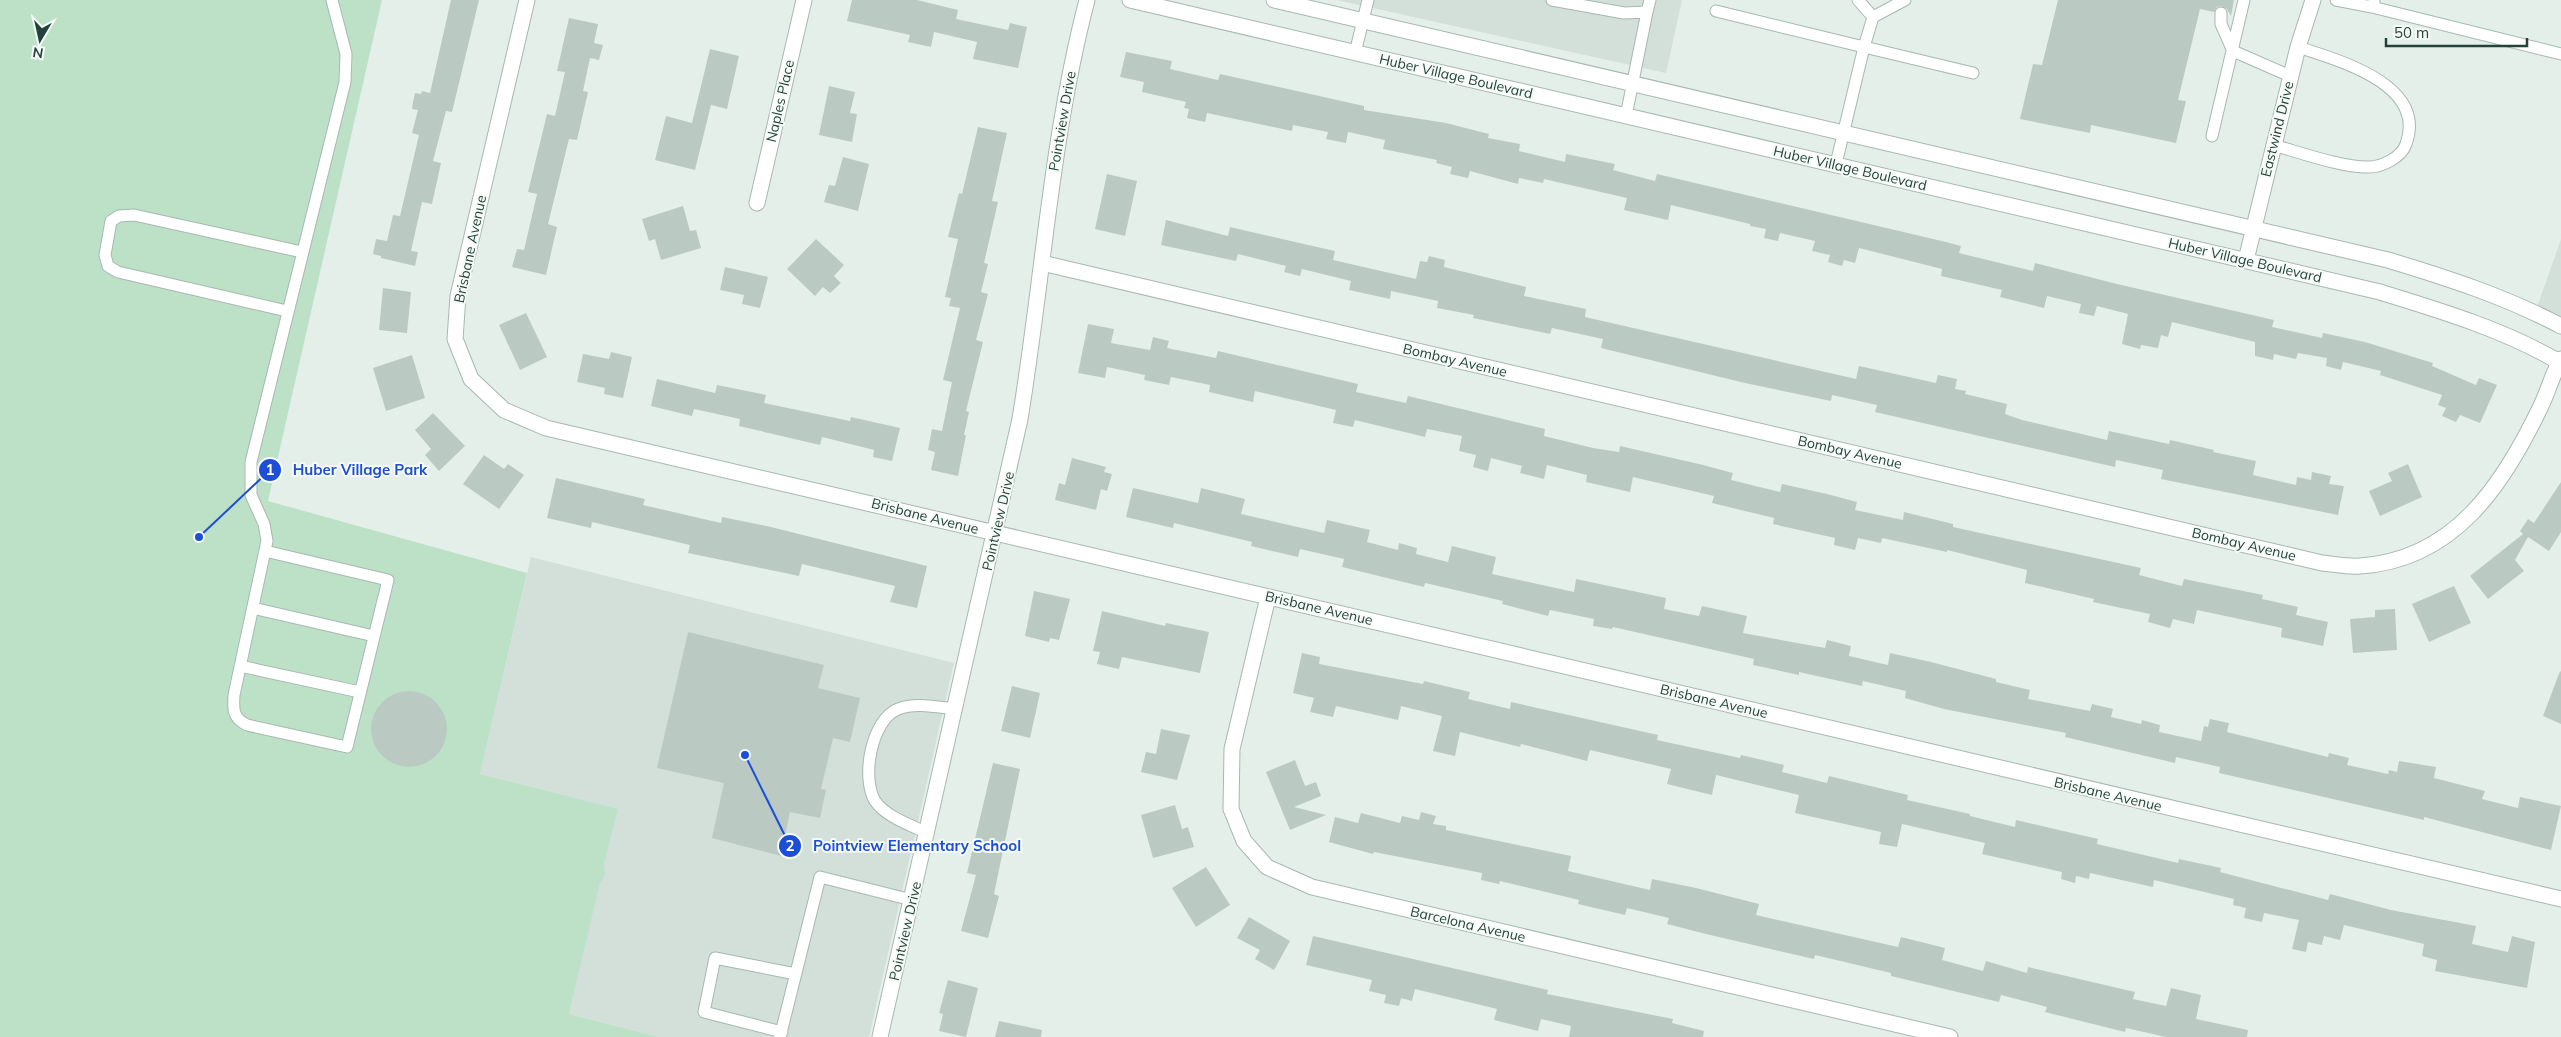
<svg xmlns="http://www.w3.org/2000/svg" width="2561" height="1037" font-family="Mulish,sans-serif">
  <rect width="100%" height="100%" fill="#e5efea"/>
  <!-- built -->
  <path fill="#d3dfd9" d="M1337 0H1682L1666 73Z
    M2561 239V326L2535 313Z
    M531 557 954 663 869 1037H658L569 1014 617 809 480 774Z"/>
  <!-- green -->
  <path fill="#bde1c6" d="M0 0H382L268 501 527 573 480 774 618 809 604 865 605 874 600 883 569 1014 658 1037H0Z"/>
  <!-- building -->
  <path fill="#bacac3" d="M451 0H479L452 112 446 111 433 161 441 163 432 204 422 202 411 251 418 252 415 266 381 258V256L373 254 376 239 387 241 393 215 400 216 419 135 412 133 418 110 412 109 413 102 415 93 421 94 422 91 430 93Z
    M852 0H917L958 10 956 19 1008 30 1010 23 1027 27 1018 68 973 59 977 42 934 32 931 47 908 42 910 35 847 21Z
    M2058 0H2234L2231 16 2227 9 2221 6 2217 7 2214 12 2200 9 2178 100 2186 101 2176 143 2091 125 2090 133 2020 119 2033 64 2042 65Z
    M569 18 598 24 594 43 603 45 599 60 590 58 583 91 588 92 577 140 569 139 548 224 557 227 546 275 512 267 517 249 524 250 537 194 528 192 547 114 555 116 565 72 557 71Z
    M710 49 739 56 727 109 711 105 695 170 655 160 666 116 692 123Z
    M1126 52 1172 61 1170 69 1218 80 1220 74 1364 106V110L1446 123 1489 134 1488 138 1520 144 1519 151 1565 162 1566 154 1615 164 1613 170 1655 181 1657 174 1946 242 1961 246 1959 253 2008 265 2033 271 2035 263 2117 284 2274 320 2272 327 2322 338 2323 333 2365 342 2433 363 2432 366 2476 385 2479 378 2497 385 2480 423 2460 415 2456 422 2442 416 2446 408 2438 405 2442 395 2380 375 2381 371 2343 362 2341 370 2326 366 2327 358 2298 353 2296 359 2274 354 2273 360 2255 356V342L2172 322 2168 337 2161 335 2158 348 2141 345 2140 349 2122 344 2128 314 2097 306 2094 316 2079 313 2081 304 2047 296 2044 308 2000 297 2002 290 1941 276 1942 269 1859 248 1855 263 1844 260 1842 266 1828 262 1830 255 1812 251 1815 241 1780 233 1778 241 1764 238 1766 229 1750 226V224L1671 205 1668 220 1624 210 1627 198 1544 179 1543 183 1519 178 1518 184 1470 171 1468 178 1450 174 1452 167 1436 163 1437 160 1383 149 1385 140 1348 132 1346 143 1326 139 1328 132 1293 125 1292 131 1207 113 1205 122 1187 118 1189 109 1184 108 1186 102 1142 92 1144 82 1120 77Z
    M829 86 855 92 850 113 857 114 852 142 819 135Z
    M978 127 1007 133 992 201 998 202 984 263 988 264 981 292 988 294 976 340 983 342 966 411 969 412 964 435H966L958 476 931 470 935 452 928 450 932 429 942 431 952 382 943 380 960 308 949 306 951 298 945 297 958 239 948 237 959 193 962 194Z
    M843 157 869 164 858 211 824 202 829 185 835 186Z
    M1107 174 1137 181 1125 236 1095 229Z
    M683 206 690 231 696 230 701 248 661 260 655 239 649 241 642 219Z
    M1166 220 1228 236 1230 227 1304 244 1335 251 1333 260 1416 279 1420 261 1427 262 1429 256 1445 260 1444 267 1526 287 1524 296 1586 309 1585 317 1856 379 1859 366 1936 383 1938 375 1957 379 1955 389 1966 391 1965 394 2007 404 2005 414 2022 420 2107 440 2109 431 2169 444 2170 440 2214 450 2213 452 2256 461 2253 475 2296 485 2297 477 2311 480 2312 472 2331 476 2329 484 2344 486 2338 515 2161 479 2163 470 2116 460 2115 467 1875 412 1877 405 1832 395 1831 401 1745 383 1601 348 1603 339 1552 328 1550 334 1473 318 1474 315 1437 308 1438 301 1391 291 1390 299 1349 290 1351 281 1302 269 1300 276 1284 272 1286 266 1238 254 1236 261 1161 245Z
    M816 239 844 265 834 276 841 283 830 293 823 287 815 296 787 269Z
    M725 267 768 277 760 308 742 304 744 295 720 290Z
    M383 288 411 292 407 333 379 330Z
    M526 313 547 357 520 370 499 325Z
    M1088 324 1114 329 1111 343 1150 350 1153 337 1169 341 1167 348 1216 358 1218 351 1358 384 1356 392 1406 403 1408 396 1545 429 1544 436 1593 448 1619 452 1620 446 1699 464 1733 473 1731 480 1780 492 1782 484 1827 494 1857 502 1855 510 1903 520 1904 512 1953 524V527L2141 568 2139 575 2182 586 2184 579 2263 595 2262 599 2298 607 2296 615 2328 622 2323 646 2281 637 2282 628 2197 610 2194 624 2173 619 2170 628 2148 622 2150 614 2093 602 2094 599 2025 583 2027 570 1947 550V552L1882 538 1881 543 1858 538 1855 550 1834 545 1835 538 1773 524 1774 518 1712 503 1714 496 1633 477 1630 492 1586 482 1587 475 1547 465 1544 479 1520 473 1522 466 1491 458 1488 471 1473 467 1476 455 1459 451 1462 436 1427 429 1425 437 1355 420 1353 427 1333 423 1336 410 1255 391 1253 402 1209 392 1210 385 1171 377 1169 385 1144 380 1145 375 1107 367 1105 378 1078 373Z
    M611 352 632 357 623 398 604 394 605 388 577 382 583 354 609 359Z
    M412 355 425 398 386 411 373 368Z
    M657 379 715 393 717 385 766 395 764 403 850 421 851 417 900 428 892 461 873 457 874 450 822 437 820 445 739 426 740 419 694 409 692 416 651 406Z
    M433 413 465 446 439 471 425 455 431 449 415 430Z
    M484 455 504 469 508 464 524 475 499 509 463 484Z
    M1072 458 1106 467 1104 472 1112 474 1107 491 1101 489 1096 510 1055 500 1059 483 1065 485Z
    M2408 464 2422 497 2380 516 2369 491 2392 481 2388 473Z
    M556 478 645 499 643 505 721 523 722 517 767 526 927 566 917 608 890 602 895 586 802 564 799 576 688 553 690 545 592 522 591 528 547 518Z
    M2561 482V532L2549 551 2528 537 2515 560 2524 571 2488 599 2470 576 2523 534 2520 531 2528 519 2534 523Z
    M1133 488 1198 503 1201 488 1245 499 1241 514 1324 533 1327 520 1370 530 1367 542 1398 550 1399 543 1417 548 1416 554 1448 562 1452 546 1496 557 1492 574 1574 592 1576 579 1666 598 1664 609 1699 616 1702 606 1747 616 1743 633 1825 648 1827 640 1851 646 1849 656 1888 665 1890 653 1931 662 1996 679V682L2030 690 2028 699 2090 711 2092 704 2113 709 2111 717 2141 724 2142 720 2160 725 2159 732 2201 741 2204 726 2208 727 2210 719 2229 723 2227 732 2328 757 2329 753 2349 758 2347 765 2388 774 2389 770 2397 772 2399 761 2436 767 2434 778 2485 791 2482 799 2518 808 2520 797 2561 806 2551 850 2424 817V820L2219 773 2220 767 2176 757 2175 763 2065 737 2066 733 1944 709 1905 698 1906 691 1863 681 1862 686 1799 672V675L1753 665 1754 659 1613 627 1612 629 1593 626 1594 619 1550 610 1548 616 1502 604 1503 601 1425 583 1424 587 1342 567 1344 559 1300 549 1298 557 1251 546 1252 542 1174 523 1173 528 1126 517Z
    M2454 586 2471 623 2429 642 2412 604Z
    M1034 591 1070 599 1059 640 1050 638 1049 642 1025 636Z
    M2395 609 2397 650 2353 653 2350 619 2375 617V610Z
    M1102 611 1165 626 1166 623 1209 632 1200 673 1122 657 1119 669 1097 664 1100 652 1093 651Z
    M688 632 824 665 818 688 860 698 850 742 833 738 821 789 826 790 820 818 790 812 781 856 712 838 724 783 657 768Z
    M1302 653 1320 657 1319 664 1423 684 1424 681 1470 692 1468 699 1510 709 1511 702 1658 735 1657 740 1740 758 1741 755 1784 765 1782 772 1827 783 1829 776 1908 795 1907 800 1970 814V816L2015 827 2016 820 2098 839 2097 844 2178 863 2179 859 2221 868 2220 872 2328 900 2330 894 2391 910 2476 926 2472 944 2508 952 2512 936 2535 942 2527 988 2435 971 2437 960 2422 956 2424 944 2344 925 2340 940 2324 936 2322 945 2308 942 2306 952 2292 949 2299 920 2264 913 2262 922 2244 918 2246 908 2233 905 2234 899 2154 880 2153 887 2090 873 2089 879 2076 876 2075 883 2061 879 2062 872 1982 854 1985 843 1902 824 1897 847 1879 844 1881 832 1795 813 1799 795 1716 775 1712 795 1667 784 1671 769 1590 750 1587 761 1521 744 1520 747 1460 732 1455 756 1433 751 1442 716 1401 706 1398 720 1336 706 1333 717 1310 712 1314 698 1293 693Z
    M2560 671 2561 672V724L2543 716Z
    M1012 686 1040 693 1030 738 1001 731Z
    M371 729a38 38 0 1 1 76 0a38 38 0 1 1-76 0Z
    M1161 729 1190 735 1177 780 1141 772 1146 752 1156 754Z
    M1295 760 1305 786 1316 782 1321 796 1294 807 1326 815 1290 830 1266 772Z
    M993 763 1020 769 994 894 999 896 988 938 961 931 976 875 967 873Z
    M1175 805 1182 829 1188 827 1194 847 1153 858 1141 815Z
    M1421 812 1436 816 1433 824 1446 826V830L1571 856 1568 871 1650 890 1652 879 1696 888 1759 904 1756 915 1898 947 1901 937 1945 948 1942 960 1983 971 1986 961 2027 973 2028 967 2135 992 2133 999 2166 1006 2171 988 2201 995 2196 1019 2248 1030 2247 1037H2166L2126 1028 2125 1032 2045 1012 2047 1007 2001 995 1999 1002 1891 976V973L1815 955 1814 959 1706 934 1667 924 1669 918 1627 908 1625 915 1578 904 1579 900 1500 881 1499 884 1481 880 1482 873 1374 852 1373 854 1329 842 1335 817 1358 823 1361 813 1400 823 1402 816 1419 820Z
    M1206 867 1230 905 1196 927 1172 888Z
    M1249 917 1290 941 1274 970 1255 959 1260 950 1237 938Z
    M1313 936 1548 990 1547 994 1673 1019 1672 1023 1704 1031 1703 1037H1569L1571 1026 1541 1019 1538 1031 1494 1020 1497 1009 1415 989 1412 1001 1401 998 1399 1006 1384 1003 1386 995 1369 991 1372 980 1306 965Z
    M948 980 978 988 966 1037 939 1031 943 1014 939 1013Z
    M999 1021 1042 1030 1041 1037H995Z"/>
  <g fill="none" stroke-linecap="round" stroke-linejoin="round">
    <!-- service casing -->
    <g stroke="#a7b8b1" stroke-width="13">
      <path id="service" d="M1552 0 1624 13 1647 12 1650 0
        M1858 0 1873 17
        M2336 0 2372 7 2374 2
        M2372 7 2561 54
        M1716 11 1864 47 1873 17 1905 0
        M2221 13V24L2233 51 2290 76
        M1355 53 1368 0
        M1626 116 1647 12
        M2212 136 2244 0
        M2273 145C2299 152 2343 168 2369 167 2382 167 2402 157 2406 144 2428 84 2337 60 2298 47
        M1836 164 1864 47 1973 73
        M287 311 118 272 108 266 105 255 111 221 119 216 134 215 302 252
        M265 551 388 580 347 747 247 725C233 718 233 710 234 695L267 541 264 524 251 495V462L345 82 346 54 332 0
        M253 608 374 636
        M240 666 360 692
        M927 833C911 825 886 817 875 801 861 778 871 720 898 709 915 702 937 707 955 709
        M782 1032 704 1012 715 958 796 974
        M780 1037 820 877 912 900"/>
    </g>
    <!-- minor casing -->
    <g stroke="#a7b8b1" stroke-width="17">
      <path id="minor" d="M527 0 458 296 455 339 471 379 504 410 546 428 2561 899
        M757 203 804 0
        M2246 260 2298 47 2313 0
        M1042 263 2322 563C2334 564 2347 567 2360 566 2454 560 2503 485 2540 408 2548 392 2552 375 2561 359
        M1268 597 1232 749 1231 809 1244 841 1267 867 1312 887 1950 1037
        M880 1037 1020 419C1043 279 1051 138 1087 0"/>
    </g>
    <!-- tertiary casing -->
    <g stroke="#a7b8b1" stroke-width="17">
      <path id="tertiary" d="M1130 0 2380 292C2442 311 2505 330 2561 363
        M1274 0 2388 260C2448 278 2506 297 2561 326"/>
    </g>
    <!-- service -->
    <use href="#service" stroke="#fff" stroke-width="11"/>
    <!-- minor -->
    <use href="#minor" stroke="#fff" stroke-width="15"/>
    <!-- tertiary -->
    <use href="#tertiary" stroke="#fff" stroke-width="15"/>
  </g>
  <g text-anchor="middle" stroke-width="4" stroke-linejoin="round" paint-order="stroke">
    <!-- street labels -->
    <g font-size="14" fill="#234239" stroke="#f6fbf8">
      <text transform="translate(1456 76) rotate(13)" y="5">Huber Village Boulevard</text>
      <text transform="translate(780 101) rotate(-77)" y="5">Naples Place</text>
      <text transform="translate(1062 121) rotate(-80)" y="5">Pointview Drive</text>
      <text transform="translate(2277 129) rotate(-76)" y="5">Eastwind Drive</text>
      <text transform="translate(1850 168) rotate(13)" y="5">Huber Village Boulevard</text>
      <text transform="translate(470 249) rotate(-78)" y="5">Brisbane Avenue</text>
      <text transform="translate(2245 260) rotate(13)" y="5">Huber Village Boulevard</text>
      <text transform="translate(1455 360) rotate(13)" y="5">Bombay Avenue</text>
      <text transform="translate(1850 452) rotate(13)" y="5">Bombay Avenue</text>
      <text transform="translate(925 516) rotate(14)" y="5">Brisbane Avenue</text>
      <text transform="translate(998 521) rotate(-77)" y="5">Pointview Drive</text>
      <text transform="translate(2244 544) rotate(13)" y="5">Bombay Avenue</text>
      <text transform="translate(1319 608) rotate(13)" y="5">Brisbane Avenue</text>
      <text transform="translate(1714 701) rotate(13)" y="5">Brisbane Avenue</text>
      <text transform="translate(2108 794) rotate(13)" y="5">Brisbane Avenue</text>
      <text transform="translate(1468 924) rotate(13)" y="5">Barcelona Avenue</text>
      <text transform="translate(905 931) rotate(-77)" y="5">Pointview Drive</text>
    </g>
  </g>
  <!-- callouts -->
  <path fill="none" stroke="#1d4ed8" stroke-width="2" d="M199 537L270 470M745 755L790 846"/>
  <g fill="#1d4ed8" stroke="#f6fbf8" stroke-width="2">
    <circle cx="199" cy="537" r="5"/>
    <circle cx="745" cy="755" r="5"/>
    <circle cx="270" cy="470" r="12"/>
    <circle cx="790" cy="846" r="12"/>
  </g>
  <g font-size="15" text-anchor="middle" font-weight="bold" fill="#fff">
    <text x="270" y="475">1</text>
    <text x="790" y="851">2</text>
  </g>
  <g font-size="15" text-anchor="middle" font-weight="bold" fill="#1d4ed8" stroke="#f6fbf8" stroke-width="4" stroke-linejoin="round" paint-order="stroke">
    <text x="360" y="475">Huber Village Park</text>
    <text x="917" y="851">Pointview Elementary School</text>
  </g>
  <!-- north arrow -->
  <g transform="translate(40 40) rotate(189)" stroke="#f6fbf8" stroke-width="4" paint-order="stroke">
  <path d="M0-4L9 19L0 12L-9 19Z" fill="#234239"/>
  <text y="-8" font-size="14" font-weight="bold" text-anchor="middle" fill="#234239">N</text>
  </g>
  <!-- scale -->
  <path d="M2386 38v8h141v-8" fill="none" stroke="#234239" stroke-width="2.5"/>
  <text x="2394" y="38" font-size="15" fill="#234239" stroke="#f6fbf8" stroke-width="4" paint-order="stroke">50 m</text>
</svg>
